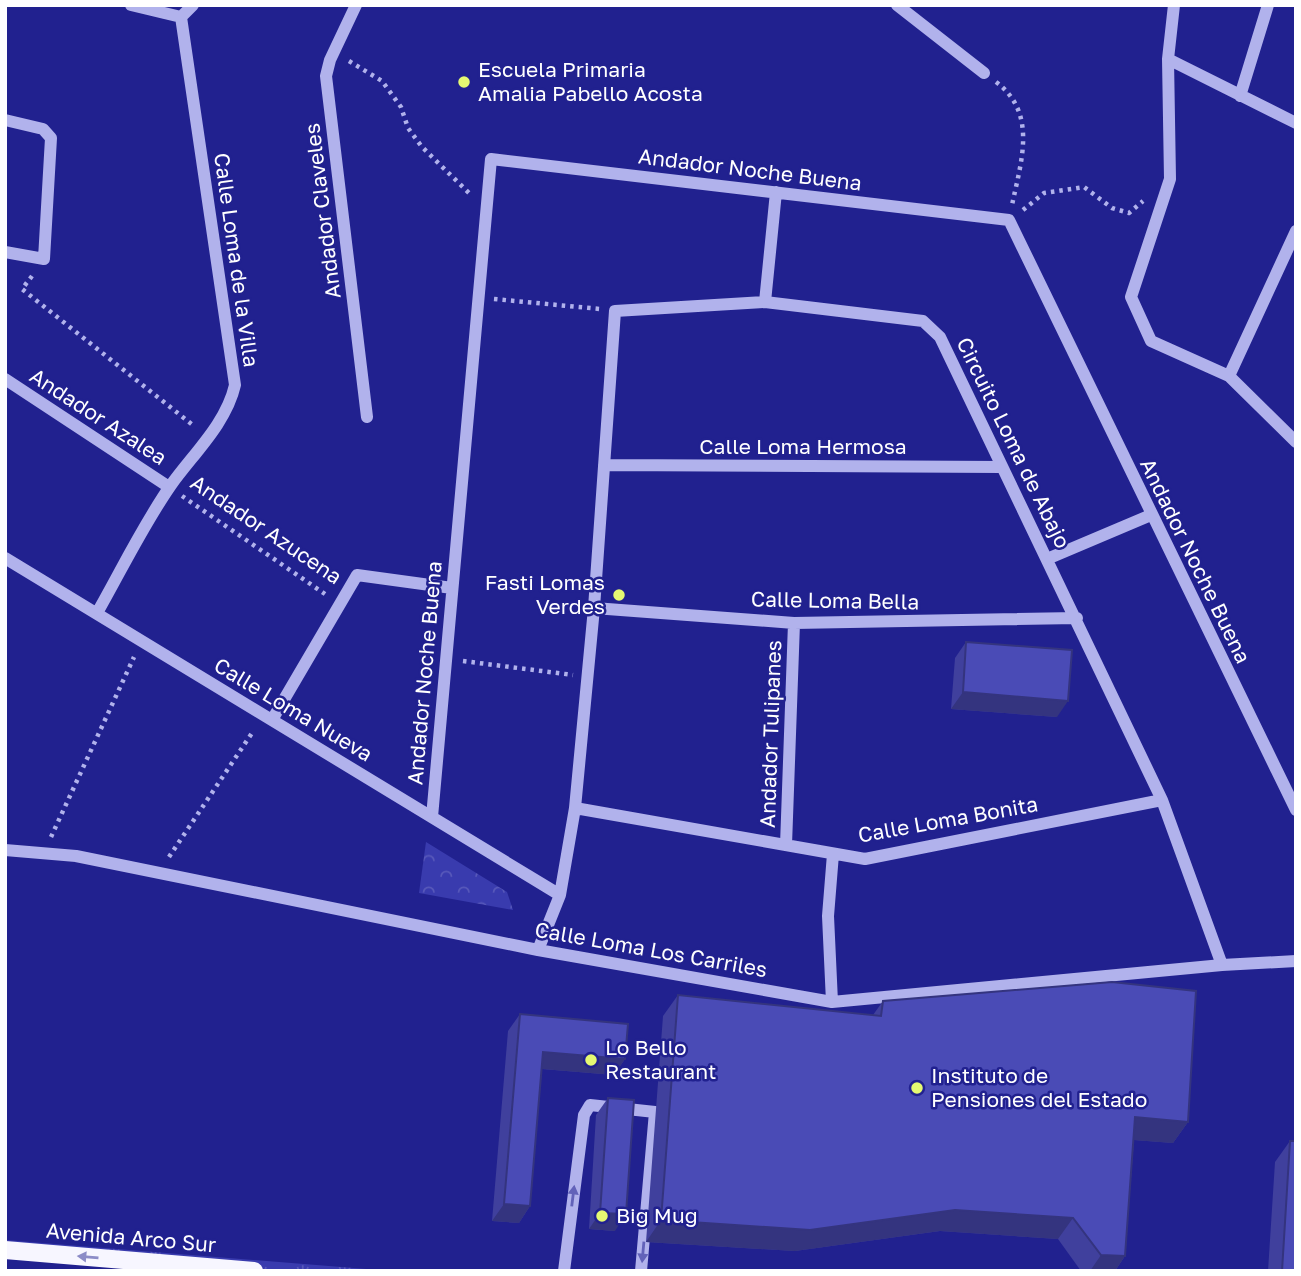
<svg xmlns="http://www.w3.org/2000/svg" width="1301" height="1276" font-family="'Golos Text',sans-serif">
  <defs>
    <pattern id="grass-tufts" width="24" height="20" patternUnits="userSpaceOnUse" patternTransform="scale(1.75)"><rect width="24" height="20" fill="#393bae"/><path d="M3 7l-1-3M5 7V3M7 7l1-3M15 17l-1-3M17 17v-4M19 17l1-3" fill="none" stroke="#5758ba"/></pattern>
    <pattern id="park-crowns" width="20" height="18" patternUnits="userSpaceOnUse" patternTransform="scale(1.75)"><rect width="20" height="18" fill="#393bae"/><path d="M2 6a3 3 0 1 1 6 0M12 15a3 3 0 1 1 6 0" fill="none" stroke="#5758ba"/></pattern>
  </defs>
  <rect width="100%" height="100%" fill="#21218f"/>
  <!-- grass -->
  <path fill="url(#grass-tufts)" d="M5 1240 391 1271H184L5 1258Z"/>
  <!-- park -->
  <path fill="url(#park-crowns)" d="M426 842 507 892 513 910 419 893Z"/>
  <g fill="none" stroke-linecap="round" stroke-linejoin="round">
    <!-- path -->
    <path stroke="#b1b2ec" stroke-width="4.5" stroke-dasharray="3.5 5" stroke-linecap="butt" d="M349 61 382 81 401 107 408 128 422 147 470 194
      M996 82C1038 113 1021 162 1012 205
      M1023 210 1044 193 1084 187 1112 208 1129 213 1143 201
      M32 276 22 289 194 426
      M494 299 600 309
      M182 496 325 594
      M463 661 573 675
      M51 837 134 657
      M169 857 254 730"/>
    <!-- minor -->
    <path stroke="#b1b2ec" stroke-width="12" d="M131 5 181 17
      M356 5 330 60 326 76 367 417
      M897 5 984 73
      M1174 5 1168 59 1170 179 1131 297 1151 341 1229 376 1296 442
      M1168 59 1296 123
      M1240 96 1268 5
      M5 120 43 129 51 138 44 259 5 252
      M765 302 776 192
      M1229 376 1296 231
      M5 379 169 487
      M604 465 1002 467
      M5 558 560 895
      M1047 559 1151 515
      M594 608 794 623 1077 618
      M97 613C121 571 143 525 171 485 193 454 226 424 235 385L181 17 193 5
      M272 720 357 575 452 588
      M575 808 865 859 1162 800
      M432 817 491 159 1009 220 1296 810
      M786 845 794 623
      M5 850 76 856 538 950 832 1002 1222 965 1296 961
      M538 950 560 895 575 808 594 608 615 311 765 302 923 321 940 337 1162 800 1222 965
      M832 1002 828 916 833 854
      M564 1271 584 1115 590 1105 655 1112 641 1271"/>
    <!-- major -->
    <path stroke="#f7f6ff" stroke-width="18" d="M5 1250 254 1271"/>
  </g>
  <!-- wall -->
  <path fill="#40409d" d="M966 642 1057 717 951 709 955 658Z
    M678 995 873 1015 883 1001 1188 1122 1173 1143 1134 1140 1125 1256 1115 1271H1081L1058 1239 940 1231 795 1251 646 1242 663 1016Z
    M520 1014 625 1059 614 1075 542 1069 530 1206 519 1223 492 1221 508 1031Z
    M608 1098 615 1231 589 1229 596 1115Z
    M1290 1141 1296 1271H1268L1275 1162Z"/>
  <!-- shaded-wall -->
  <path fill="#34347f" d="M963 692 1068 701 1057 717 951 709Z
    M543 1052 625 1059 614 1075 531 1068Z
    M1135 1117 1188 1122 1173 1143 1120 1139Z
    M504 1204 530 1206 519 1223 492 1221Z
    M955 1210 1073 1218 1058 1239 940 1231 795 1251 646 1242 661 1220Z
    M600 1213 626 1214 615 1231 589 1229Z
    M1101 1255 1125 1256 1115 1271H1090Z"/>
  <!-- building -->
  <path fill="#4a4bb6" stroke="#34347f" stroke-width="2" d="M966 642 1072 650 1068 701 963 692Z
    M1112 982 1196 991 1188 1122 1135 1117 1125 1256 1101 1255 1073 1218 955 1210 810 1230 661 1220 678 995 881 1016 883 1001Z
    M520 1014 628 1024 625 1059 543 1052 530 1206 504 1204Z
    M608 1098 634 1100 626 1214 600 1213Z
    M1290 1141H1296V1271H1282Z"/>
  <!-- one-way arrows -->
  <defs><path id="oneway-solid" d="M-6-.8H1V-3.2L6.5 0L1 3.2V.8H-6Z" transform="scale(1.75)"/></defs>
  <g fill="#6262b9">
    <use href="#oneway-solid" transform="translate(573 1196) rotate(-83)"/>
    <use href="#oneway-solid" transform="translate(643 1252) rotate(95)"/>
  </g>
  <use fill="#8c8cc7" href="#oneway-solid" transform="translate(88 1257) rotate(-175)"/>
  <!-- markers -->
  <g fill="#e5f972" stroke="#21218f" stroke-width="2.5">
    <circle cx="464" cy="82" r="7"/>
    <circle cx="619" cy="595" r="7"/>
    <circle cx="591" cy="1060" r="7"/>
    <circle cx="917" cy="1088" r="7"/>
    <circle cx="602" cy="1216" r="7"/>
  </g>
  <g text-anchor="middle" stroke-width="5" stroke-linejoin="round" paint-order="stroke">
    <!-- poi labels -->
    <g font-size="21" fill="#fff" stroke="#21218f" text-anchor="start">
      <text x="478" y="77">Escuela Primaria<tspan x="478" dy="24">Amalia Pabello Acosta</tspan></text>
      <text x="605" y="590" text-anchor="end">Fasti Lomas<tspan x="605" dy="24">Verdes</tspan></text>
      <text x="605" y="1055">Lo Bello<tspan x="605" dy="24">Restaurant</tspan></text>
      <text x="931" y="1083">Instituto de<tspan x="931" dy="24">Pensiones del Estado</tspan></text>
      <text x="616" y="1223">Big Mug</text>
    </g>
    <!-- street labels -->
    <g font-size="21" fill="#fff" stroke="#21218f">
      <text transform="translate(750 170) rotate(7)" y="7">Andador Noche Buena</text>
      <text transform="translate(323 211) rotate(-97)" y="7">Andador Claveles</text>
      <text transform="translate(236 260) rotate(82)" y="7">Calle Loma de la Villa</text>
      <text transform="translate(98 417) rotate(33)" y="7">Andador Azalea</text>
      <text transform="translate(1013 443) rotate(64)" y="7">Circuito Loma de Abajo</text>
      <text x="803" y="454">Calle Loma Hermosa</text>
      <text transform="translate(266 530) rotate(34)" y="7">Andador Azucena</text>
      <text transform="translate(1195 561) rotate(64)" y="7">Andador Noche Buena</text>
      <text transform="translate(835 601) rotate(1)" y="7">Calle Loma Bella</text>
      <text transform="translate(425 673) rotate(-85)" y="7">Andador Noche Buena</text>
      <text transform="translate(293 710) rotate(31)" y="7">Calle Loma Nueva</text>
      <text transform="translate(771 734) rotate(-88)" y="7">Andador Tulipanes</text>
      <text transform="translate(948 820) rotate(-10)" y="7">Calle Loma Bonita</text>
      <text transform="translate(651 950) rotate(10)" y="7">Calle Loma Los Carriles</text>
      <text transform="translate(131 1238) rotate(5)" y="7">Avenida Arco Sur</text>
    </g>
  </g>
  <!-- border -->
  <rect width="1301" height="1276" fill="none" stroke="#ffffff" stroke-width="14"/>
</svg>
